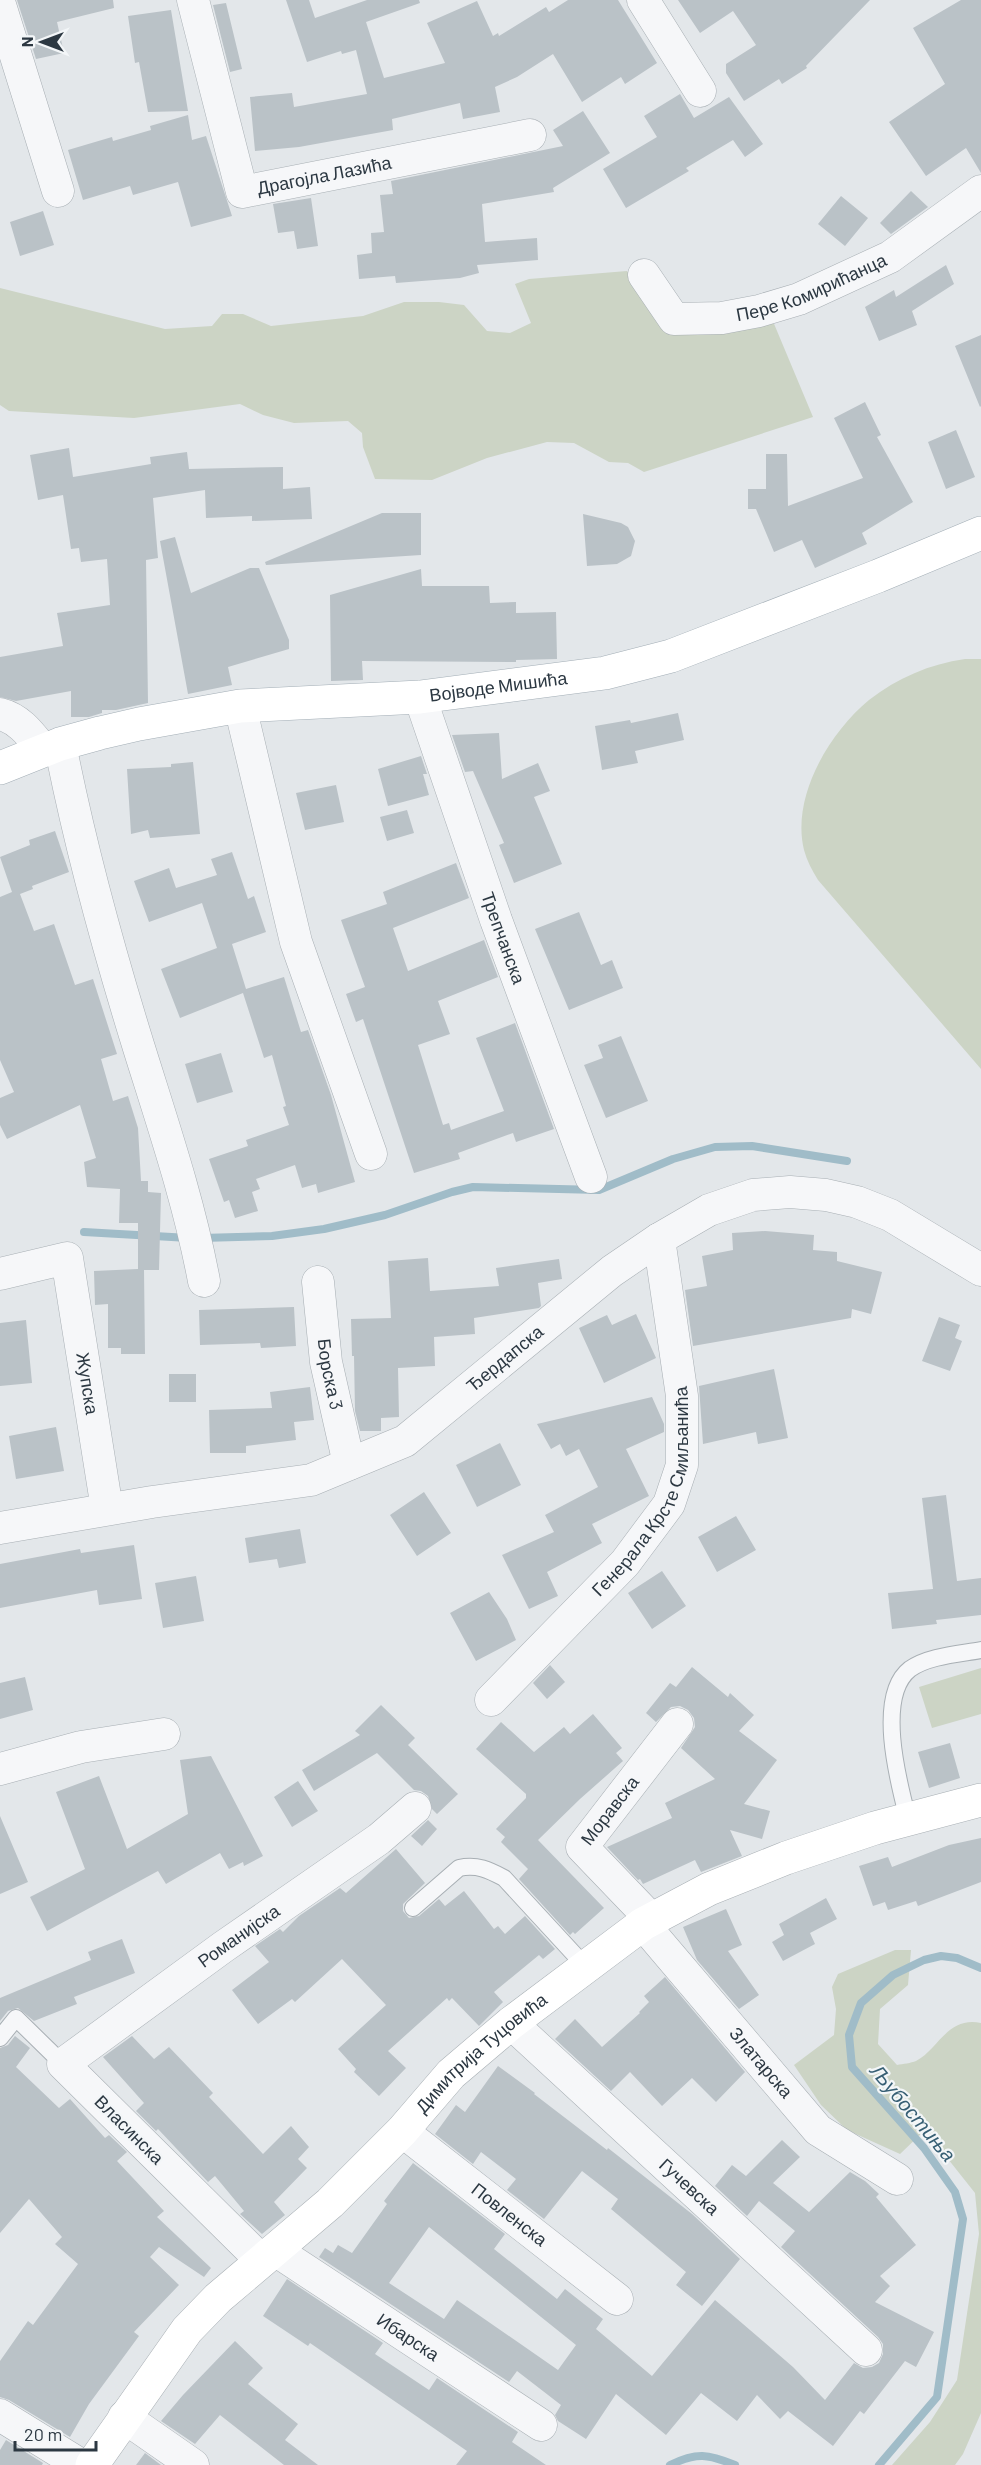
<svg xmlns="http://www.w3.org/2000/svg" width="981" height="2465" font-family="Barlow,sans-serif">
  <rect width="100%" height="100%" fill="#e3e7ea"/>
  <!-- green -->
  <path fill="#ccd4c5" d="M627 271 666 327 772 319 813 417 644 472 628 463 609 462 574 443 547 442 487 458 432 480 375 479 363 447 362 433 348 421 294 423 263 415 240 404 134 418 9 411 0 405V288L165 329 212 326 222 314H243L271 326 363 316 404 302H439L464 305 487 331 510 333 531 323 515 284 529 279Z
    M965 659H981V1069L818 880C812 870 807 861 804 850 791 797 829 733 869 700 897 678 930 664 965 659Z
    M981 1668V1714L932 1728 919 1687Z
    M895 1950H911L908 1985 880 2009 878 2044 897 2065C903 2064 911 2063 916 2061 938 2050 947 2016 981 2023V2413L963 2454 955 2465H892L930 2422 957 2380 979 2234 975 2193 925 2130 900 2154 847 2130 821 2105 794 2065 834 2035 836 2009 832 1987 838 1974Z"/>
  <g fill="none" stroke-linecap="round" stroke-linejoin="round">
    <!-- stream -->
    <path stroke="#a0bcc8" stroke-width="8" d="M84 1232 189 1238
      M201 1238 272 1236 324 1229 385 1215 452 1192 473 1187 599 1190 673 1159 715 1147 752 1146 847 1161
      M670 2465C697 2452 708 2454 735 2465
      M879 2465 937 2397 963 2219 955 2192 924 2148 852 2067 849 2035 861 2003 893 1975 924 1960 941 1956 957 1958 981 1968"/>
  </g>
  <!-- building -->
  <path fill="#bac2c7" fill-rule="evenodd" d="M17 0H113L114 8 57 22 64 53 36 59Z
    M286 0H309L315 18 367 0H419L420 3 366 22 384 78 445 63 427 23 477 1 493 36 498 33 499 36 546 7 549 12 568 0H618L657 63 625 84 621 77 582 102 553 54 517 77 495 87 500 112 463 119 460 103 392 119 393 130 299 147 255 151 250 97 292 93 294 107 367 94 356 50 342 54 341 51 307 62Z
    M678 0H870L806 66 807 68 782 84 779 79 744 101 726 73V64L756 45 733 11 700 33Z
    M961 0H981V173L966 148 926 176 889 122 945 84 913 28Z
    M226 3 242 69 230 72 213 5Z
    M171 10 188 111 148 112 139 62 135 63 128 16Z
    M680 94 694 118 729 97 763 144 745 157 733 140 686 168 689 171 626 208 603 169 657 137 644 116Z
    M583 111 610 153 553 188 554 192 482 204 485 242 537 238 538 260 477 265 479 273 460 278 396 283 395 276 359 279 357 255 372 253 371 233 384 232 380 195 393 194 391 181 563 146 553 130Z
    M188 115 192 140 206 136 232 216 191 227 178 182 133 195 130 186 83 200 68 150 112 137 113 141 151 130 150 126Z
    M911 191 928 207 891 234 880 223Z
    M841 196 868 218 845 246 818 224Z
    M311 198 318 246 297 249 294 231 278 233 273 204Z
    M43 211 54 245 20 256 10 222Z
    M946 265 954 284 912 311 917 325 879 341 865 307 894 290 896 297Z
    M981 335V406L980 407 955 346Z
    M865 402 881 435 877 437 913 502 862 533 867 544 815 568 802 540 774 552 756 509H748V489H766V454H787L788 506 863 478 834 418Z
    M956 430 975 477 946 489 928 442Z
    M69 448 73 477 151 464 150 457 187 452 189 469 283 467V489L310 487 312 519 252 521V516L206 518 205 490 153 498 158 558 146 560 148 703 116 710H102V713L89 717H71V691L16 701 0 697V657L63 646 57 613 110 605 107 559 81 562 79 548 71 549 63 495 38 500 30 455Z
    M382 513H421V555L266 565 265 562Z
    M583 514 621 523 628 527 635 541 631 556 617 564 587 566Z
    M175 537 191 593 250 568H259L289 640V649L228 667 232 685 188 694 160 541Z
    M421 569 422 586H489L490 603 516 602V613L556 612 557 659 516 660V662L362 661 363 680 331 681 330 595Z
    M678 713 684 740 635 751 638 763 602 770 595 726 630 720 631 723Z
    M499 733 502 779 538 763 550 791 534 797 562 864 514 883 499 845 504 843 473 771 465 772 452 735Z
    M421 756 427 774H423L429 795 388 806 378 769Z
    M193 762 200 834 150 838 148 830 131 834 127 769 171 767V764Z
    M336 785 344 822 305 830 296 793Z
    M407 810 414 833 387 841 380 817Z
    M55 831 69 872 32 886 33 889 20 894 34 931 54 924 75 985 93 979 117 1054 101 1059 113 1101 128 1096 138 1128 141 1181H148V1192L161 1193 159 1270H144L145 1354H121V1348H108V1304L95 1305 94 1271 138 1269V1223H119L120 1189 87 1187 84 1162 96 1158 80 1105 7 1139 0 1125V1098L14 1092 0 1060V897L12 892 0 857 30 845 29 840Z
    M232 852 248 899 254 896 266 932 232 944 246 989 284 977 301 1032 308 1030 331 1095 355 1182 318 1193 316 1184 302 1188 295 1165 256 1179 260 1189 252 1192 258 1211 235 1218 229 1200 224 1202 209 1159 248 1146 246 1140 289 1125 283 1107 286 1106 272 1055 264 1058 243 993 180 1018 161 969 217 948 202 903 149 922 134 881 169 868 176 888 217 875 211 859Z
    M456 863 469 898 393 928 408 971 484 940 498 977 438 1001 450 1034 418 1045 443 1125 449 1123 451 1130 504 1111 476 1038 515 1023 554 1129 516 1142 513 1133 458 1153 460 1159 414 1173 363 1019 356 1022 346 994 365 987 341 920 387 904 383 892Z
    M579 912 601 965 612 960 623 988 569 1010 535 929Z
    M621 1036 648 1101 606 1118 584 1065 603 1058 598 1045Z
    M221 1053 233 1092 197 1103 185 1064Z
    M765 1231 814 1235 813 1250 837 1252V1261L882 1272 871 1314 852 1309 851 1318 693 1346 685 1290 707 1286 702 1256 733 1250 732 1233Z
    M428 1258 430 1291 499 1286 496 1268 559 1259 562 1279 538 1283 541 1306 539 1308 474 1318 475 1334 434 1337 435 1366 398 1368 399 1417 381 1418V1431H360L355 1411 354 1356H352L351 1319 391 1318 388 1261Z
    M294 1307 296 1346 261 1348 260 1343 200 1345 199 1310Z
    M636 1314 656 1358 604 1383 579 1328 607 1315 612 1325Z
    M939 1317 960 1325 955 1338 962 1341 950 1371 922 1361Z
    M26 1320 32 1383 0 1386V1323Z
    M774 1369 788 1438 758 1444 756 1432 703 1444 699 1386Z
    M169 1374H196V1402H169Z
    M310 1387 314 1420 294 1422 296 1440 246 1446V1453H210L209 1410 272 1408 270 1392Z
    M652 1397 664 1424V1432L626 1449 649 1496 592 1524 602 1543 547 1572 558 1596 529 1609 502 1555 554 1532 545 1515 598 1487 579 1449 566 1456 560 1444 551 1449 537 1424Z
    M56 1427 64 1471 16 1479 9 1436Z
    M500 1443 521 1485 477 1507 456 1465Z
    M424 1492 451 1533 417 1556 390 1515Z
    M946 1495 957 1581 981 1578V1615L936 1620 937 1624 892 1629 888 1593 933 1589 922 1498Z
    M736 1516 756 1550 717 1572 698 1537Z
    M300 1529 306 1563 279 1568 277 1559 249 1563 245 1538Z
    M134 1545 142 1599 99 1605 97 1590 0 1608V1564L80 1549 81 1553Z
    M662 1571 686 1606 652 1629 628 1593Z
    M196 1576 204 1621 163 1628 155 1583Z
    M489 1592 507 1619 516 1640 476 1661 450 1613Z
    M550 1665 565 1682 547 1699 533 1683Z
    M692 1667 728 1697 730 1693 754 1715 739 1731 777 1760 744 1804 770 1811 762 1839 730 1830 742 1856 701 1872 695 1860 643 1884 640 1879 638 1880 607 1847 672 1818 665 1803 715 1779 681 1748 695 1727 694 1718 688 1710 680 1706 671 1707 656 1722 646 1713 670 1683 676 1687Z
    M25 1677 33 1710 0 1719V1683Z
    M381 1705 415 1738 408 1745 458 1794 437 1814 432 1809 428 1796 421 1791 414 1790 377 1753 314 1791 302 1770 360 1735 355 1731Z
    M593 1714 622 1748 616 1753 623 1761 580 1799 538 1840 604 1908 575 1934 573 1932 570 1935 519 1879 528 1869 501 1842 505 1837 496 1829 526 1798V1794L476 1749 501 1722 534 1752 564 1727 570 1734Z
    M950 1743 960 1778 929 1788 918 1752Z
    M211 1756 263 1856 244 1866 243 1862 229 1869 220 1853 166 1884 158 1871 47 1931 30 1897 85 1869 56 1792 99 1776 127 1849 188 1814 180 1760Z
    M298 1781 318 1811 292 1827 274 1797Z
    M0 1816 28 1882 0 1894Z
    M428 1820 437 1829 422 1846 411 1836Z
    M981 1838V1882L918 1906 916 1901 888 1910 885 1902 873 1906 859 1866 888 1857 892 1867 949 1845Z
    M396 1849 425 1883 403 1904V1911L409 1918 419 1916 439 1899 445 1906 464 1891 494 1929 498 1926 505 1934 525 1916 555 1949 543 1959 539 1955 494 1992 503 2002 479 2026 452 1998 449 2001 447 1998 388 2051 406 2068 379 2096 354 2072 356 2069 338 2049 386 2005 342 1959 295 2002 292 1999 258 2024 232 1990 269 1962 255 1946 280 1929 283 1932 299 1916 340 1888 346 1893Z
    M826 1898 837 1919 810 1933 815 1944 783 1961 772 1942 784 1935 779 1924Z
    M726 1909 742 1945 728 1951 759 1995 739 2009 697 1960 683 1927Z
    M122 1939 135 1973 74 1997 77 2004 34 2021 18 2008 8 2011 0 2021V1998L91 1960 88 1952Z
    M665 1977 745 2072 716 2102 692 2078 662 2106 630 2072 611 2091 555 2039 575 2019 602 2047 640 2013 639 2012 649 2002 644 1996Z
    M15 2036 30 2048 16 2067 59 2108 70 2099 105 2138 109 2135 127 2152 117 2161 164 2211 157 2217 211 2268 204 2277 159 2247 150 2257 179 2285 134 2332 139 2336 89 2404 70 2437 9 2400 0 2397V2361L28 2321 33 2325 78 2264 55 2244 62 2237 29 2199 0 2233V2048L8 2045Z
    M132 2036 154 2059 169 2047 213 2093 209 2097 263 2154 291 2126 309 2147 298 2159 307 2168 274 2202 285 2215 262 2234 240 2214 244 2211 215 2176 208 2182 158 2129 156 2131 136 2111 144 2103 103 2057Z
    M498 2066 535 2093 534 2094 607 2150 608 2148 692 2214 740 2259 702 2306 676 2285 686 2272 611 2209 618 2199 582 2171 544 2219 507 2190 516 2179 481 2152 473 2164 435 2134 456 2105 465 2112Z
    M782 2140 800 2157 773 2183 809 2212 850 2172 865 2181 879 2194 876 2197 916 2245 880 2276 890 2286 875 2302 934 2332 916 2367 905 2361 864 2414 860 2411 833 2446 788 2411 780 2419 757 2395 737 2421 701 2393 666 2435 616 2394 586 2439 558 2421 555 2415 561 2405 517 2371 509 2382 319 2257 325 2248 333 2253 338 2245 352 2253 387 2204 384 2201 413 2163 505 2234 494 2249 557 2299 565 2289 603 2319 596 2329 652 2376 715 2300 793 2367 825 2400 854 2363 863 2368 872 2367 879 2363 883 2354V2344L878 2337 781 2247 795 2231 759 2201 747 2216 715 2186 732 2165 746 2176ZM429 2227 576 2345 558 2370 457 2300 444 2319 389 2283Z
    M287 2279 383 2343 375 2354 429 2390 437 2378 518 2432 512 2442 546 2465H456L467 2451 310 2343 308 2346 263 2316Z
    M235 2341 263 2368 248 2384 298 2424 285 2440 318 2465H284L220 2415 195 2444 161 2421 183 2395Z
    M6 2440 43 2463 42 2465H0V2450Z
    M145 2453 161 2465H136Z"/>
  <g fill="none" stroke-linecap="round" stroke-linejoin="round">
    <!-- lane casing -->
    <g stroke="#a8afb4" stroke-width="18">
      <path id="lane" d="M908 1819C899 1784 875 1696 910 1669 928 1656 959 1654 981 1650
        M413 1908 459 1868C477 1864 489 1870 504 1878L586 1967
        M0 2038 16 2018 63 2064"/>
    </g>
    <!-- street casing -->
    <g stroke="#a8afb4" stroke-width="33">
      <g id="street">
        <path id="s1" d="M193 0 242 192 530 135"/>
        <path d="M643 0 700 91"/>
        <path d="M0 5 58 191"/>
        <path id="s2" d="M644 275 674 319 722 318 759 311 799 299 890 257 981 191"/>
        <path id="s3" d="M420 697 496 920 591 1177"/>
        <path d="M240 706 296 942 371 1154"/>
        <path d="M0 714C20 719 31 735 43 750"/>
        <path d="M60 744C80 846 108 948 139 1048 163 1125 189 1201 204 1281"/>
        <path id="s4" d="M0 1274 67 1258 107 1509"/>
        <path id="s5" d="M318 1282 326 1362 349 1464"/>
        <path id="s6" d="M0 1528 152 1502 311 1480 405 1441 612 1271 659 1239 709 1210 753 1195 790 1192 826 1195 857 1202 890 1215 981 1270"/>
        <path id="s7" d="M491 1700 625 1563 669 1504 682 1465V1396L659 1239"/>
        <path d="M0 1769 81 1747 164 1734"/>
        <path id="s8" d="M652 1920 582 1847 677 1724"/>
        <path id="s9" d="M643 1924 818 2130 897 2179"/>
        <path id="s10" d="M511 2023 866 2350"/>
        <path id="s11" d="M402 2131 617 2299"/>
        <path id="s12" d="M275 2250 541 2425"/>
        <path id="s13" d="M261 2260 63 2064 223 1947 379 1839 415 1808"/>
        <path d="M0 2415 81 2465"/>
        <path d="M124 2417 193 2465"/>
      </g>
    </g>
    <!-- secondary casing -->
    <g stroke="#a8afb4" stroke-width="34">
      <g id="secondary">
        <path id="s14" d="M92 2465 187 2330 218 2298 330 2203 402 2131 451 2074 511 2023 643 1924 709 1889 786 1858 875 1828 981 1800"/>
      </g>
    </g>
    <!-- primary casing -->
    <g stroke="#a3aeb6" stroke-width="34">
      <g id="primary">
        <path id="s15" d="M0 768 60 744 100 733 139 724 240 706 420 697 605 673 671 656 878 576 981 533"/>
      </g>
    </g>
    <!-- lane -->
    <use href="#lane" stroke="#f6f7f9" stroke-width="16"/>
    <!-- street -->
    <use href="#street" stroke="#f6f7f9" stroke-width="32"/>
    <!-- secondary -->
    <use href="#secondary" stroke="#fff" stroke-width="33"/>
    <!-- primary -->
    <use href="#primary" stroke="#fff" stroke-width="33"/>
  </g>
  <g text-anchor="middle" stroke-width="4.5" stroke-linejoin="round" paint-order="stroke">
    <!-- street labels -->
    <g font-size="18" fill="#2c3842" stroke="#f3f6f8">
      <text dy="6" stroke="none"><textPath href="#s1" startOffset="282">Драгојла Лазића</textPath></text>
      <text dy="6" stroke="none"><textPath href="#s2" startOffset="196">Пере Комирићанца</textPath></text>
      <text dy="6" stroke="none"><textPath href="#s15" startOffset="508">Војводе Мишића</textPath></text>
      <text dy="6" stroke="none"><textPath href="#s3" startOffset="255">Трепчанска</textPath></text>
      <text dy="6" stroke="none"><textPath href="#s6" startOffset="546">Ђердапска</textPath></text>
      <text dy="6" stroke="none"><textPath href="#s5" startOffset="93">Борска 3</textPath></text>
      <text dy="6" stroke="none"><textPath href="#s4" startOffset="196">Жупска</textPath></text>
      <text dy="6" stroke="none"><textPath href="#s7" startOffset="267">Генерала Крсте Смиљанића</textPath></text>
      <text dy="6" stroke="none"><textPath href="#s8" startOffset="147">Моравска</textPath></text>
      <text dy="6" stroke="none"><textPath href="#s13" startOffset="496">Романијска</textPath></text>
      <text dy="6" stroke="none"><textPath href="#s14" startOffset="570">Димитрија Туцовића</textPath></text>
      <text dy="6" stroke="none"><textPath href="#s9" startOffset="182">Златарска</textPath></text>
      <text transform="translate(129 2130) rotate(45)" y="6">Власинска</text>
      <text dy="6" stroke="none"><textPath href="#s10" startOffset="242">Гучевска</textPath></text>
      <text dy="6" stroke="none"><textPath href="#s11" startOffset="136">Повленска</textPath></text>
      <text dy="6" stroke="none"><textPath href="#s12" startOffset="159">Ибарска</textPath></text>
    </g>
    <!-- water labels -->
    <g font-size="20" font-style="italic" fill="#375f74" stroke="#f3f6f8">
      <text transform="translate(913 2113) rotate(50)" y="7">Љубостиња</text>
    </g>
  </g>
  <!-- north arrow -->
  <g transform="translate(42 42) rotate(270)" stroke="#f3f6f8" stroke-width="4.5" paint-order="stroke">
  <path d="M0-4.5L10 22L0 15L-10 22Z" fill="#2c3842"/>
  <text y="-9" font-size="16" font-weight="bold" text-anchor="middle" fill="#2c3842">N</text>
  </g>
  <!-- scale -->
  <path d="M15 2441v9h81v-9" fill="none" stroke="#2c3842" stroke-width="3"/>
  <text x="24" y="2441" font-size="18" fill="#2c3842" stroke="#f3f6f8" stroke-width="4.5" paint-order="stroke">20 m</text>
</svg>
